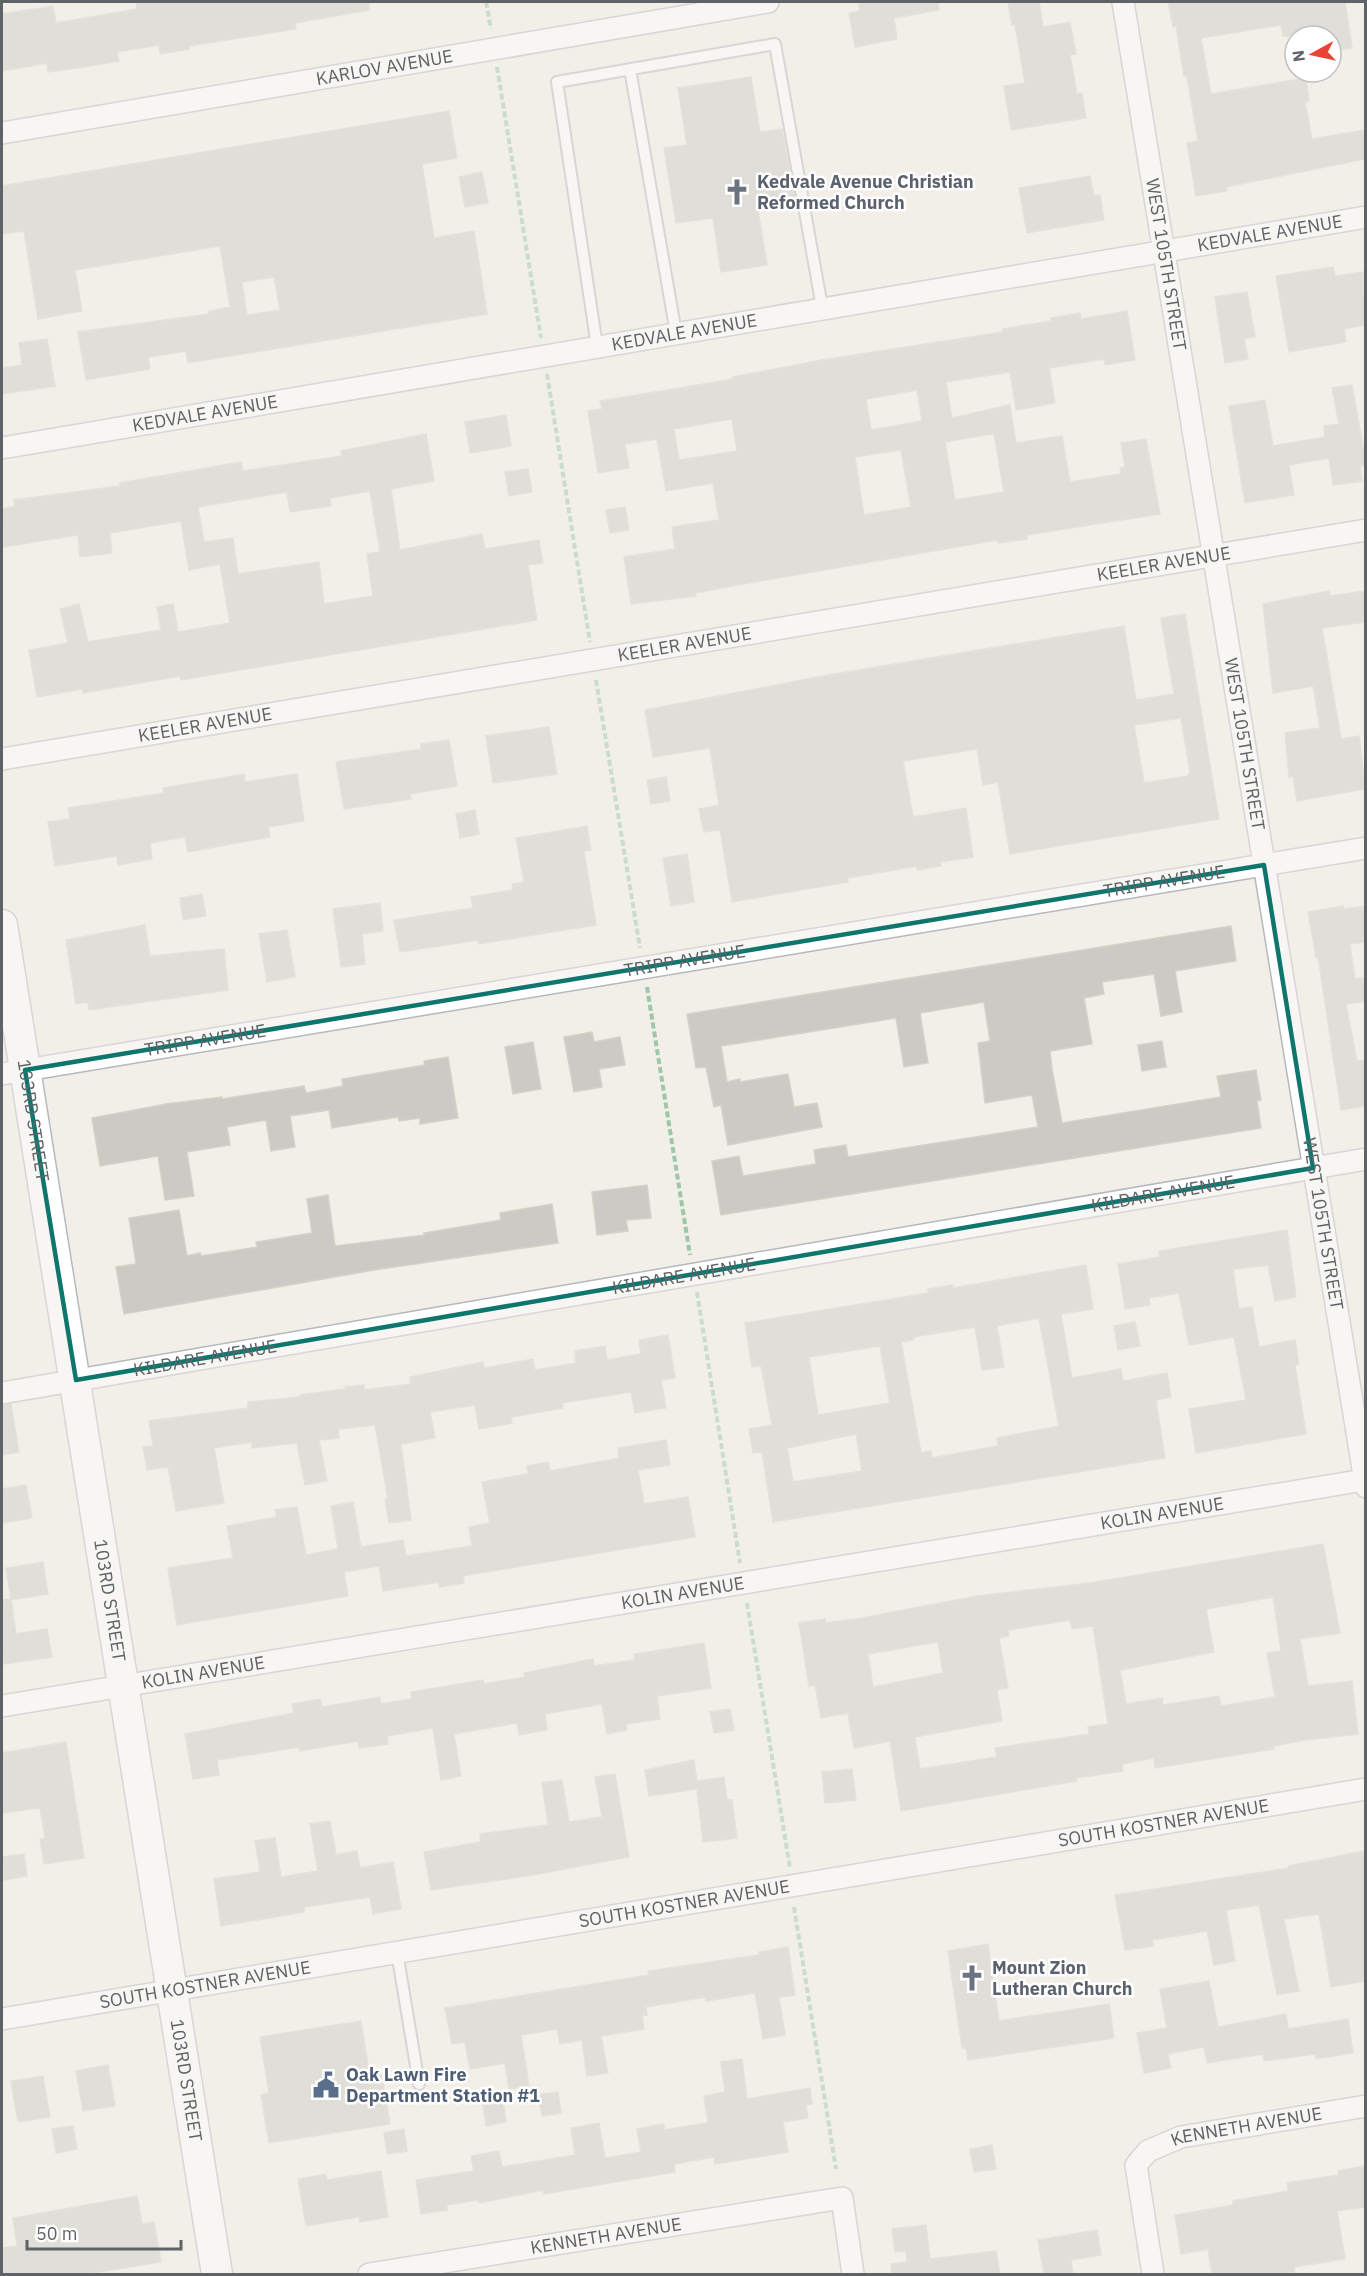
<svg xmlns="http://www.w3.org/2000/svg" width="1367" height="2276" font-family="'IBM Plex Sans',sans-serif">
  <rect width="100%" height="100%" fill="#f1efe8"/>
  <!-- building -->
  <path fill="#cccac5" stroke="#d6d1c6" stroke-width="1.5" fill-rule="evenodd" d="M136 2H369V10L295 23 296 29 189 46 190 49 160 54 159 45 117 52 119 61 84 67 48 72 47 63 2 71V14L53 6 56 23 137 9Z
    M858 2H938L939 10 894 18 897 39 855 47 849 13 860 11Z
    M1008 2H1039L1043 27 1070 22 1076 54 1070 55 1077 94 1082 93 1086 118 1011 130 1004 86 1025 83 1015 25H1012Z
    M1168 2H1345L1352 48 1333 51 1331 36H1283L1281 25 1201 38 1211 94 1306 78 1309 101 1305 102 1312 139 1365 130V159L1226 187 1227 191 1196 196 1187 143 1198 141 1187 76H1184L1176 26 1173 27Z
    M751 77 760 132 782 129 796 204 758 210 767 265 721 272 713 218 676 223 664 148 687 145 678 88Z
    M449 111 457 158 422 164 434 238 474 231 487 314 188 363 186 351 148 357 150 369 86 380 78 332 209 314V311L230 307 220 246 75 270 82 311 38 319 24 231 2 234V186ZM274 277 280 310 247 315 242 282Z
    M482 172 488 203 465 207 459 177Z
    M1090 176 1094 196 1100 195 1104 220 1027 233 1019 188Z
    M1333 267 1335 276 1363 272 1365 325 1344 329 1346 342 1289 352 1276 276Z
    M1247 292 1255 337 1244 339 1248 359 1225 363 1215 297Z
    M1127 311 1135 360 1105 365 1104 359 1049 368 1055 403 1016 410 1010 372 946 382 952 418 1010 405 1016 443 1062 436 1070 482 1121 474 1120 468 1125 467 1121 443 1146 439 1160 514 1027 535V539L998 543 997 540 749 583 695 593 696 596 631 604 624 557 675 549 672 527 719 520 713 483 666 491 657 439 625 444 629 468 598 473 588 411 602 409 600 401 734 379 733 377 822 360 1003 332V329L1051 321V318L1080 313 1081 319ZM917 390 922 421 871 430 866 399ZM732 419 737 451 679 460 674 429ZM990 434H994L1004 492 955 500 945 442ZM901 450 911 507 864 515 855 457Z
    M47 339 55 386 2 394V368L22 365 19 343Z
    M1352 385 1365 457V465L1360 466 1362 481 1333 485 1329 458 1289 465 1294 495 1245 503 1229 406 1265 400 1273 446 1325 437 1324 426 1339 424 1332 388Z
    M506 415 511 446 470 453 465 422Z
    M426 434 434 481 391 489 400 550 482 534 485 549 539 540 543 563 528 565 537 620 181 680 180 676 83 693V689L37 697 29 650 68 643 60 609 79 604 88 642 161 630 157 607 173 604 178 632 230 623 220 564 189 570 181 521 110 533 112 553 80 557 78 535 4 547 2 509 15 506 14 500 120 486V483L241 462 243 471 342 456 341 451ZM370 491 380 552 367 554 373 596 324 604 319 562 238 574 233 538 204 542 198 507 287 492 290 512 331 506 330 498Z
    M528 469 532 492 509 496 505 472Z
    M625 507 629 530 610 533 606 510Z
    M1329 591 1330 596 1365 591V622L1322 628 1341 739 1359 736 1365 789 1297 801 1293 776 1289 777 1285 733 1320 728 1313 686 1273 693 1263 604Z
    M1185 614 1219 819 1010 854 998 782 983 785 977 749 903 761 913 817 966 808 973 857 940 862 941 866 917 870V866L847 878 848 882 732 902 720 830 704 832 699 809 719 805 710 748 653 757 645 710 823 676 1124 626 1136 700 1174 694 1161 618ZM1181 718 1190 772 1188 776 1144 783 1134 725Z
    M549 727 557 774 493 783 486 736Z
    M449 740 457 786 410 794 411 799 344 809 336 762 421 749V744Z
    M244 774 245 782 297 774 304 821 268 827 270 837 188 852 185 837 150 843 152 859 118 865 117 856 55 866 48 822 70 819 68 808 164 793 163 788Z
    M666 777 670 801 651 804 647 780Z
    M475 810 479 834 460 838 456 814Z
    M587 826 591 850 584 851 596 925 479 944 478 940 400 952 394 920 473 908 471 897 513 890 512 884 524 882 516 838Z
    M687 854 694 902 671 906 663 858Z
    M202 894 206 916 183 920 180 898Z
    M380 903 383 931 362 934 365 964 341 967 333 909Z
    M1343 906 1344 909 1365 906V942L1350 944 1355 979 1365 978V1001L1346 1004 1357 1061 1365 1060V1106L1341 1110 1318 956 1316 957 1308 912Z
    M145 925 150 956 224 949 228 990 89 1010 88 1002 76 1004 66 940Z
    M1231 926 1236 961 1175 971 1182 1012 1161 1016 1154 974 1102 982 1104 994 1084 998 1092 1044 1050 1051 1052 1069 1062 1123 1221 1097 1217 1076 1256 1070 1261 1100 1257 1101 1261 1128 721 1215 712 1161 739 1156 743 1176 816 1164 814 1150 846 1145 848 1157 1038 1127 1032 1095 985 1103 978 1043 990 1041 984 1002 920 1013 928 1063 904 1067 896 1018 721 1046 727 1082 740 1079V1082L788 1074 794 1107 817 1103 822 1127 728 1145 721 1105 714 1107 706 1067 696 1068 687 1014Z
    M287 930 295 977 267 982 259 934Z
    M592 1032 594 1042 620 1037 625 1065 599 1069 602 1087 574 1092 564 1037Z
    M1162 1041 1166 1067 1142 1071 1138 1045Z
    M533 1042 541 1089 513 1094 505 1047Z
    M448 1057 458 1118 420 1124V1118L399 1121 398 1117 332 1128 329 1110 290 1116 295 1147 271 1151 266 1120 227 1127 230 1145 187 1152 194 1196 165 1200 158 1156 100 1166 92 1118 166 1104 222 1097V1099L304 1086 306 1093 343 1086 342 1079 425 1065 424 1061Z
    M647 1185 651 1218 626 1220 628 1231 597 1235 592 1192Z
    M328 1195 335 1246 425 1235 424 1233 501 1220 500 1213 552 1204 558 1243 374 1270 124 1314 116 1267 136 1264 129 1218 179 1210 187 1256 200 1253 201 1256 257 1247 256 1242 312 1233 307 1199Z
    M1287 1230 1296 1297 1275 1301 1268 1265 1233 1269 1239 1309 1252 1307 1259 1347 1295 1340 1299 1364 1295 1365 1306 1434 1196 1453 1189 1409 1246 1400 1234 1337 1189 1345 1179 1293 1149 1298 1150 1305 1125 1309 1118 1264 1160 1257 1159 1251Z
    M1086 1265 1093 1309 1061 1314 1072 1378 1121 1369 1123 1381 1167 1373 1171 1397 1156 1400 1165 1458 773 1522 762 1452 753 1453 749 1429 772 1425 761 1366 752 1367 745 1323 929 1293 928 1289 953 1285V1288ZM1039 1318 1059 1426 997 1438 998 1446 932 1458 931 1451 921 1453 901 1342 914 1340 913 1337 975 1327 982 1370 1004 1367 997 1326ZM880 1346 890 1403 818 1415 809 1357ZM856 1434 862 1471 793 1482 787 1448Z
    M1135 1322 1140 1346 1118 1350 1114 1326Z
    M668 1335 675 1378 661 1380 666 1408 635 1413 631 1392 562 1403 563 1408 511 1417 512 1423 479 1429 475 1405 430 1412 435 1438 401 1444 411 1520 389 1523 385 1499H388L375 1425 338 1429 339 1438 319 1440 327 1481 305 1485 297 1443 252 1448V1442L214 1448 224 1503 176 1511 168 1467 147 1470 143 1447 153 1446 149 1421 248 1408V1402L300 1397V1395L346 1389 345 1387 364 1385V1390L411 1384 410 1377 483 1362 484 1368 533 1359 535 1370 576 1363 575 1351 605 1346 607 1360 641 1354 639 1340Z
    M11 1404 19 1452 2 1455V1405Z
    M666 1440 670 1465 638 1470 644 1504 688 1497 695 1537 463 1576 464 1583 439 1587V1582L383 1591 379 1566 344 1572 348 1596 177 1625 168 1568 233 1558 227 1526 277 1517 275 1510 297 1507 306 1555 338 1549 331 1506 353 1502 361 1547 403 1540 406 1556 472 1546 469 1527 490 1523 482 1482 528 1474 527 1466 548 1462 550 1471 619 1458 618 1448Z
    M26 1485 32 1518 2 1523V1489Z
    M1323 1544 1340 1633 1300 1639 1308 1686 1352 1681 1358 1734 1305 1740 1273 1746 1274 1749 1155 1768 1154 1758 1122 1764 1123 1771 1076 1778V1781L901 1811 890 1741 854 1748 848 1713 821 1718 815 1685 809 1686 799 1623 825 1619 826 1623 862 1618 977 1596 1090 1583ZM1273 1597 1281 1651 1267 1653 1275 1697 1221 1706 1219 1696 1163 1705 1162 1698 1126 1704 1120 1670 1214 1652 1206 1609ZM1070 1620 1072 1629 1093 1626 1108 1724 1088 1727 1089 1734 995 1748 997 1757 920 1769 915 1737 1002 1721 997 1690 1008 1688 999 1638 1009 1636 1008 1630ZM938 1642 943 1673 873 1687 868 1654Z
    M43 1562 48 1594 11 1600 6 1568Z
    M11 1599 16 1634 47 1629 52 1657 4 1664 2 1649V1600Z
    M704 1643 711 1688 657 1696 660 1719 626 1724 627 1730 607 1734 602 1704 545 1714 547 1730 519 1735 517 1723 454 1734 461 1776 441 1780 433 1728 387 1736 388 1744 359 1748 358 1741 300 1751 299 1747 217 1760 219 1775 193 1779 185 1734 294 1713 292 1704 320 1699 322 1707 380 1697 381 1704 412 1699 411 1692 483 1680 484 1684 525 1677 524 1673 593 1659 594 1666 635 1660 634 1654Z
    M730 1709 734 1730 714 1733 710 1712Z
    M66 1742 84 1858 44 1864 40 1839 45 1838 40 1808 2 1813V1753Z
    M694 1760 697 1781 724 1777 727 1800H732L737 1838 703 1842 697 1789 649 1796 645 1770Z
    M852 1769 856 1800 825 1803 822 1772Z
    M615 1774 629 1857 533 1875 431 1890 424 1852 481 1842 480 1834 548 1825 542 1783 562 1780 569 1822 602 1817 595 1777Z
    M330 1821 336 1855 357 1851 360 1868 393 1862 401 1909 373 1914 370 1897 304 1907V1912L221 1926 214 1879 260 1872 255 1841 275 1838 281 1877 318 1871 310 1824Z
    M1365 1851V1981L1331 1987 1319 1914 1284 1919 1299 1991 1277 1995 1259 1905 1226 1910 1235 1961 1214 1965 1207 1931 1152 1940 1153 1946 1125 1950 1115 1895 1289 1868 1288 1866Z
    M24 1854 27 1876 4 1880 2 1857Z
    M988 1944 999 2021 1109 2004 1114 2038 968 2060 966 2048H962L948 1951Z
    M788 1947 795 1995 779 1997 785 2035 763 2039 755 1993 706 2001V1997L646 2007 647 2015 642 2016 644 2029 601 2036 608 2073 587 2076 582 2040 560 2044 557 2029 521 2035 529 2086 509 2089 505 2063 470 2069 465 2042 452 2044 445 2008 649 1975 648 1971 759 1955V1952Z
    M1209 1981 1218 2027 1286 2014 1288 2029 1348 2019 1353 2053 1316 2059 1315 2054 1264 2061 1263 2054 1207 2063 1204 2047 1168 2054 1171 2068 1144 2073 1137 2033 1167 2028 1160 1989Z
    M361 2021 370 2077 382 2075 390 2124 269 2143 261 2095 269 2093 260 2037Z
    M742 2059 747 2099 810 2088 812 2104 806 2105 808 2118 783 2122 788 2152 715 2164 714 2157 674 2164 675 2172 544 2194 543 2190 479 2203 478 2200 447 2205V2210L421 2214 416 2180 474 2171 471 2156 499 2151 502 2167 575 2155 571 2128 599 2123 605 2158 641 2152 637 2129 664 2124V2130L708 2123 704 2096 725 2092 721 2062Z
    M108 2065 115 2106 83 2111 76 2071Z
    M43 2076 50 2117 18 2122 11 2081Z
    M558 2092 561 2113 542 2116 538 2095Z
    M503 2101 506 2122 486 2126 483 2104Z
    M73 2126 77 2149 56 2153 52 2129Z
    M404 2129 407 2151 387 2154 384 2133Z
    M992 2145 996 2169 974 2172 970 2149Z
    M1365 2166V2207L1337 2211 1345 2259 1294 2267 1295 2272 1282 2274H1212L1208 2249 1181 2254 1175 2215 1233 2205V2201L1288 2191 1287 2183 1339 2175 1338 2171Z
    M381 2171 388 2217 360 2222 359 2217 306 2226 298 2179 326 2174 327 2180Z
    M137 2196 142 2224 154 2222 161 2262 87 2274H2V2248L17 2246 13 2218Z
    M926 2225 930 2259 996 2251 1000 2274H892L891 2264 907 2262 906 2251 895 2252 892 2229Z
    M1097 2230 1101 2255 1071 2260 1073 2274H1044L1038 2240Z"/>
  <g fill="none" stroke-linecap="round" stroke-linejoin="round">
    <!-- lane casing -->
    <g stroke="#b5b8bc" stroke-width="14">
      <path id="lane" d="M630 69 676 333
        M597 346 557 82 775 44 822 307
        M397 1952 419 2084"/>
    </g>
    <!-- street casing -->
    <g stroke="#b5b8bc" stroke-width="24">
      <g id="street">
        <path id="s1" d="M1123 2 1366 1487"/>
        <path id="s2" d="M2 133 768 2"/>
        <path id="s3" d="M2 448 1366 217"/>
        <path id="s4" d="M2 759 1366 530"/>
        <path id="s5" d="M2 1074 1366 848"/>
        <path id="s6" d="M2 1393 1366 1159"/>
        <path id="s7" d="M2 1706 1364 1480"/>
        <path id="s8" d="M2 2019 1366 1789"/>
        <path id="s9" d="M369 2274 842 2198 853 2274"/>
        <path id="s10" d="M1153 2274 1136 2165 1148 2151 1181 2137 1366 2106"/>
      </g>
    </g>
    <!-- secondary casing -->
    <g stroke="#b6babf" stroke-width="33">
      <g id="secondary">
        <path id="s11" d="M2 925 217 2274"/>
      </g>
    </g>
    <!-- path -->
    <path stroke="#9cc7a9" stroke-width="4" stroke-dasharray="6 3" stroke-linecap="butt" d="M486 2 491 29
      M497 67 541 338
      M547 374 590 642
      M596 680 640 948
      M647 987 690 1255
      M697 1292 740 1563
      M747 1603 790 1868
      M794 1907 836 2169"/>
    <!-- lane -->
    <use href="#lane" stroke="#fff" stroke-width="10"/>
    <!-- street -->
    <use href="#street" stroke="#fff" stroke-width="21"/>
    <!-- secondary -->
    <use href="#secondary" stroke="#fff" stroke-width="30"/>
  </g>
  <!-- marked area -->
  <path d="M0 0H1367V2276H0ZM1264 865 1313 1168 76 1380 25 1070Z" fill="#f1efe8" fill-opacity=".55" fill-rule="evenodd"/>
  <path fill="none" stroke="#0f766e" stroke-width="4.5" stroke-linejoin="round" d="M1264 865 1313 1168 76 1380 25 1070Z"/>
  <!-- icons -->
  <defs>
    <g id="church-bare" transform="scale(2.07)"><path d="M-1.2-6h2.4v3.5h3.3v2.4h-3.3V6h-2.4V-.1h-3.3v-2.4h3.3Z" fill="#6b7280" stroke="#fff" stroke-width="2.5" paint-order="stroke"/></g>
    <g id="civic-bare" transform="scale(2.07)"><path d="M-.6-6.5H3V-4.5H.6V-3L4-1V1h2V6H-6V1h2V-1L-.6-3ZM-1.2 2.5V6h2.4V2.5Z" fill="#5c6f8a" stroke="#fff" stroke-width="2.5" paint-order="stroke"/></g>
  </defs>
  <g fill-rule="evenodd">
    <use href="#church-bare" x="737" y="192"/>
    <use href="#church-bare" x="972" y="1978"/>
    <use href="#civic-bare" x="326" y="2085"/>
  </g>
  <g text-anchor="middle" stroke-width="5" stroke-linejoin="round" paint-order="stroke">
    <!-- street labels -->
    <g font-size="18" fill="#5f6368" stroke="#fff">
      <text dy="6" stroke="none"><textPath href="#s2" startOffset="388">KARLOV AVENUE</textPath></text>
      <text dy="6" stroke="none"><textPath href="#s3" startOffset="1286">KEDVALE AVENUE</textPath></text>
      <text dy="6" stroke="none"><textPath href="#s1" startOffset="266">WEST 105TH STREET</textPath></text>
      <text dy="6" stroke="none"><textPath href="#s3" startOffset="692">KEDVALE AVENUE</textPath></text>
      <text dy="6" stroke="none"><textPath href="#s3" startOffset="206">KEDVALE AVENUE</textPath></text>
      <text dy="6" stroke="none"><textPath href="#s4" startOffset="1178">KEELER AVENUE</textPath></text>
      <text dy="6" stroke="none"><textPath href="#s4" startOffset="692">KEELER AVENUE</textPath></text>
      <text dy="6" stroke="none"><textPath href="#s4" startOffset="206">KEELER AVENUE</textPath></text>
      <text dy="6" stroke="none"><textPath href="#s1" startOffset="752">WEST 105TH STREET</textPath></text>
      <text dy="6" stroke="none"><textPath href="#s5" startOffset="1178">TRIPP AVENUE</textPath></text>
      <text dy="6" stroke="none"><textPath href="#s5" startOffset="692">TRIPP AVENUE</textPath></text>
      <text dy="6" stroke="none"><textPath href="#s5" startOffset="206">TRIPP AVENUE</textPath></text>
      <text dy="6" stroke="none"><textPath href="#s11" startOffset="198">103RD STREET</textPath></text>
      <text dy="6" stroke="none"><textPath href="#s6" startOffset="1178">KILDARE AVENUE</textPath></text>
      <text dy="6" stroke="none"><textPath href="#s1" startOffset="1238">WEST 105TH STREET</textPath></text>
      <text dy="6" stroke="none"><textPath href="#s6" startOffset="692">KILDARE AVENUE</textPath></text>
      <text dy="6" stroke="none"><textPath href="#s6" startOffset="206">KILDARE AVENUE</textPath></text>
      <text dy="6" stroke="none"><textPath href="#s7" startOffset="1176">KOLIN AVENUE</textPath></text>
      <text dy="6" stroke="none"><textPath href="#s7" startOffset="690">KOLIN AVENUE</textPath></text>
      <text dy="6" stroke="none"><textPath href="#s11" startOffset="684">103RD STREET</textPath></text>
      <text dy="6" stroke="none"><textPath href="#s7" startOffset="204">KOLIN AVENUE</textPath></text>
      <text dy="6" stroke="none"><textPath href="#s8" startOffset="1178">SOUTH KOSTNER AVENUE</textPath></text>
      <text dy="6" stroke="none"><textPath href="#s8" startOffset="692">SOUTH KOSTNER AVENUE</textPath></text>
      <text dy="6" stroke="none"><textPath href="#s8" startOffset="206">SOUTH KOSTNER AVENUE</textPath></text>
      <text dy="6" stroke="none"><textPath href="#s11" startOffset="1170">103RD STREET</textPath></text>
      <text dy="6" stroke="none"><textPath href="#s10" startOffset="231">KENNETH AVENUE</textPath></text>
      <text dy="6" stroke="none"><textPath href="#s9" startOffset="240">KENNETH AVENUE</textPath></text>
    </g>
    <!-- worship labels -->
    <g font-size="18" font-weight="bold" fill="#5b616d" stroke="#fff" text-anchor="start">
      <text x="757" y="188">Kedvale Avenue Christian<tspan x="757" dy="21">Reformed Church</tspan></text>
      <text x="992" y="1974">Mount Zion<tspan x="992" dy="21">Lutheran Church</tspan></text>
    </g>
    <!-- service labels -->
    <g font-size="18" font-weight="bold" fill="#4e5e75" stroke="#fff" text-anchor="start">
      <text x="346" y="2081">Oak Lawn Fire<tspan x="346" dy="21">Department Station #1</tspan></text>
    </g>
  </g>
  <!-- border -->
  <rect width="1367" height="2276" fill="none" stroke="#5f6368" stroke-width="6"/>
  <!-- north arrow -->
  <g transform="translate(1313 54) rotate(262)"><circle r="28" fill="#ffffff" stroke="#bfc1c3" stroke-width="1.5"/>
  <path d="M0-4.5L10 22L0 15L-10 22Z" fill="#ea4335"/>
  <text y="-9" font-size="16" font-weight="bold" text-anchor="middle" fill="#5f6368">N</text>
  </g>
  <!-- scale -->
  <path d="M27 2240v9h154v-9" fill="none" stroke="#5f6368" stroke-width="3"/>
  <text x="36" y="2240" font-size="18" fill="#5f6368" stroke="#ffffff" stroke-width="4.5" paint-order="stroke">50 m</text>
</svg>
